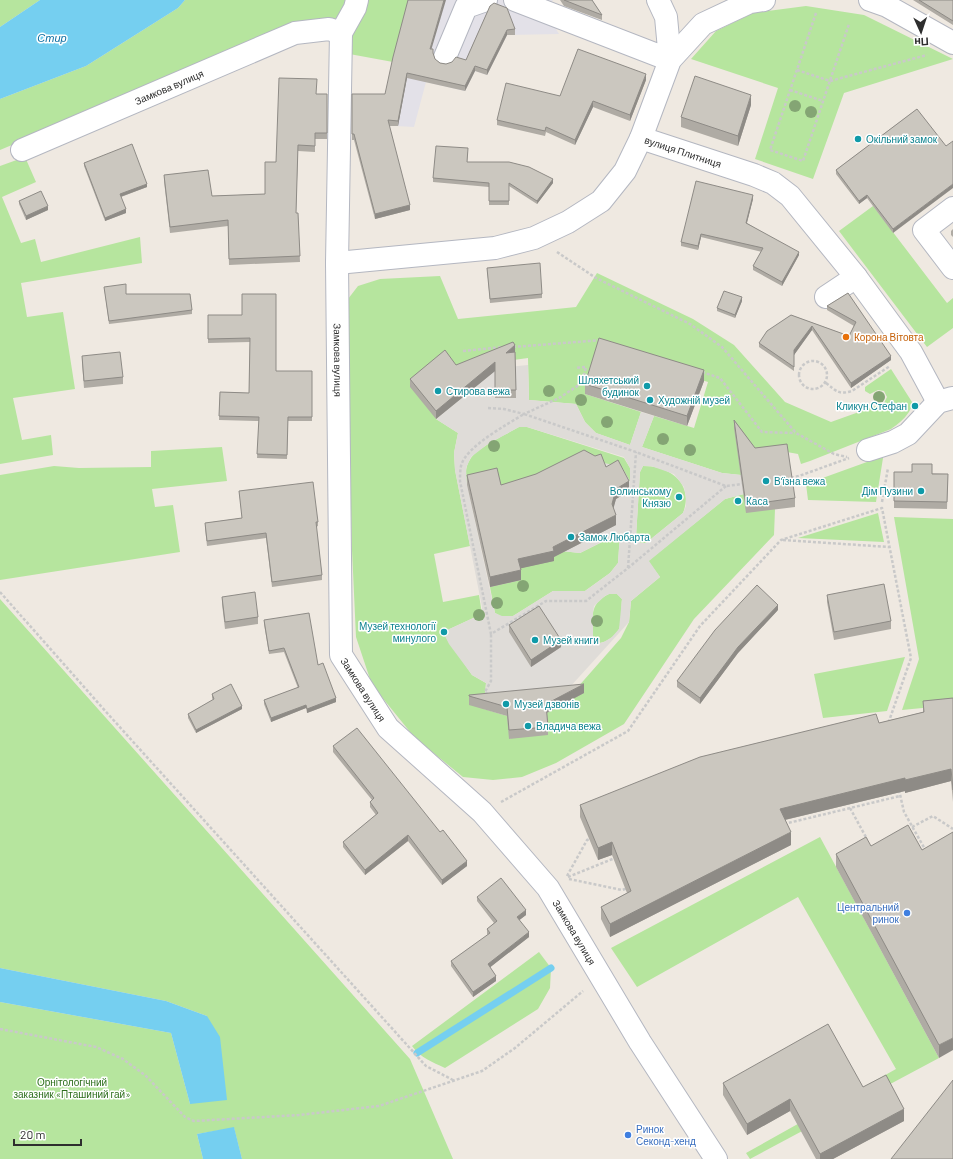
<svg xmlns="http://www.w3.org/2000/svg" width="953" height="1159" font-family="Barlow,sans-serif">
  <rect width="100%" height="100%" fill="#efe9e1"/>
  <!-- industrial -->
  <path fill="#e3e1e8" d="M409 0H553L545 11 559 34 507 35 487 75 475 71 465 91 426 82 414 127 379 125Z"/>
  <!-- green -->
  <path fill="#b6e59e" d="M0 0H40L0 27Z
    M185 0H352L338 18 293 27 0 150V99L86 66 178 8Z
    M361 0H409L393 62 344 53Z
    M806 6 864 15 953 59 844 93 813 179 755 159 778 88 691 59 716 31 753 13Z
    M25 157 36 182 2 197 21 243 35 239 41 262 140 237 142 263 21 283 27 317 63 312 75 389 13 398 22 440 51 435 53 455 0 464V166Z
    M873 206 947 303 953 298V328L927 347 839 231Z
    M597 273 693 319 734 345 785 402 831 422 884 403 887 397 884 391 878 390 870 394 865 391V387L891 369 912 402C912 413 900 423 891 429L810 461 801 464 798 454 787 452 741 475 722 473 642 447 654 416 694 428 708 382 599 348 585 394 641 412 630 445 596 433 585 422 576 404 529 400 528 358 477 365 436 419 458 433 454 453 455 470 470 546 434 554 443 602 479 595 482 614 443 632 472 675 486 683 484 709 507 716 510 739 546 713 562 705 621 638 629 622 631 601 660 577 648 561 725 499 744 494 775 509 774 535 694 619 624 724 556 763 522 777 493 780 463 777 415 738 372 685 356 637 352 550 348 378V299L358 286 380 279 440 276 458 319 576 307Z
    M519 427H527L624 458 630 468V482L501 495 497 478 467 485C465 476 465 466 471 458 478 447 507 434 519 427Z
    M222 447 227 481 152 489 155 507 173 505 180 552 0 580V475L54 466 79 468 151 467V451Z
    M878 458H883L876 502 808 500 806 484Z
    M643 466C671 466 694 484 683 513L646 543H641L636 540V537L640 472Z
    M878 513 884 542 798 538Z
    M894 517 953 519V705L902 710 919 659Z
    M620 533 618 563 610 573 585 591H553L513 616 502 617 495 613 490 587 521 580 518 569 552 550 580 553Z
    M609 594H617L622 599C621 606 622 624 619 629 616 635 607 642 600 643L593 638C593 619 588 604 609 594Z
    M0 599 410 1059 453 1159H242L234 1128 197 1134 203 1159H0V1002L171 1033 190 1104 207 1016 166 1001 0 968Z
    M905 657 887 711 823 718 814 674Z
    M820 837 939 1058 750 1159 746 1153 896 1069 798 897 637 987 611 948Z
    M539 952 551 968 550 988 538 1009 445 1068C432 1062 421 1058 412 1046Z"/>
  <!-- plaza -->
  <path fill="#dfdcd8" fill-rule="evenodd" d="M528 365 529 400 576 404 585 422 596 433 630 445 641 412 654 416 642 447 722 473 741 475 744 494 725 499 649 561 660 577 631 601 629 622 559 699 484 703 486 683 472 675 449 644 443 632 482 614V607L455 470 454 453 458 433 436 419 466 394 455 381 479 370ZM519 427H527L624 457 630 468V481L622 467 591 460 604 478 629 491 622 495 610 489 612 514 552 550 580 553 620 533 618 563 610 573 585 591H553L513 616H502L495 613 467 485 466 468 471 457 488 444ZM643 466H651L674 474 684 487 686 497V506L683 513 646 543H641L636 540V537L640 472ZM609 594H617L622 599 619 629 612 637 604 642 600 643 593 638V612L594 606 605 596Z"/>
  <!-- water -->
  <path fill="#75cff0" d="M40 0H185L178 8 86 66 0 99V27Z
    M0 968 166 1001 207 1016 220 1037 227 1100 190 1104 171 1033 0 1002Z
    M234 1127 242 1159H203L197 1134Z"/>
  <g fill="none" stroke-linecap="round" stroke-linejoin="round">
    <!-- stream -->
    <path stroke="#75cff0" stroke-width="7" d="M417 1053 551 968"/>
    <!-- minor casing -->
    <g stroke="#b4b7c1" stroke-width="24">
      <g id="minor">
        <path id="s1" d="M357 0 355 8 341 33 337 263 341 655 388 728 482 812 548 888 640 1042 716 1159"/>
        <path d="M515 0 670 60 666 17 658 0"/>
        <path d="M870 0 887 6 953 43"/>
        <path d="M445 57 466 7 486 0"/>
        <path d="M641 138 670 60 703 24 750 2 764 0"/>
        <path id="s2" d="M22 150 295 33 329 29 341 33"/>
        <path d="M953 208 924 230 953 268"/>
        <path id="s3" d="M337 263 495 248 534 238 568 222 601 201 625 171 641 138 754 175 773 183 790 196 856 277 911 352 938 402"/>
        <path d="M826 297 856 277"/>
        <path d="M868 450 893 442 908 434 938 402 952 398"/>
      </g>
    </g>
    <!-- path -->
    <path stroke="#c9c9c9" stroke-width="2.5" stroke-dasharray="3 2" stroke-linecap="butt" d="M816 13 770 150 803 161 849 24
      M797 70 830 81 927 55
      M790 90 823 101
      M557 252 596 278 690 324 722 347 796 433 834 454 847 457
      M513 347 602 340
      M463 351 502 347
      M799 375a14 14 0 1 1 28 0a14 14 0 1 1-28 0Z
      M702 372 720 378 762 432 795 433
      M826 383C836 391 839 395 852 391L890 366
      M488 408 504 409 524 414 559 398 582 383 586 367 575 368
      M791 478 799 476 849 458
      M726 486 628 568 586 601H546L491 634 460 481C460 476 460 471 461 466 465 447 508 424 524 414L636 452 726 486 742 484
      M882 502 888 468
      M783 540 889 547
      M628 568 636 452
      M0 592 108 714 426 1066 453 1080
      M488 694 485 693 486 690 491 681V634
      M899 790 904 812 926 851
      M501 802 628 731 700 626 781 540 882 508 911 658 888 724
      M850 808 867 839
      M784 824 900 796
      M912 827 933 816 953 829
      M567 876 587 840 592 838
      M568 877 615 858
      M569 879 622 890 628 888
      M0 1029 96 1047 123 1059 146 1076 185 1117 194 1121 299 1115 379 1106 482 1071 515 1048 583 991"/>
    <!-- minor -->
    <use href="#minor" stroke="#fff" stroke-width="22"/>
  </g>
  <!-- trees -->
  <g fill="#84a574">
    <circle cx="795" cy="106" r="6"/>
    <circle cx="811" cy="112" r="6"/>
    <circle cx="549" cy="391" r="6"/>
    <circle cx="879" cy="397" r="6"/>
    <circle cx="581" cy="400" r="6"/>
    <circle cx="607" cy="422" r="6"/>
    <circle cx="663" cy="439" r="6"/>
    <circle cx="494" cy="446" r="6"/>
    <circle cx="690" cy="450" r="6"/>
    <circle cx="523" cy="586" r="6"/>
    <circle cx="497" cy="603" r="6"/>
    <circle cx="479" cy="615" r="6"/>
    <circle cx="597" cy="621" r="6"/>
  </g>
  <!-- wall -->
  <path fill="#afaba4" d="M560 0H592L602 15V20L564 6Z
    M913 0H953V25Z
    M490 6 515 29V35H507L487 75 475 71 465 91 407 78 398 126H389L410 210 375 219 354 140H352V94H385L432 49 435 59 440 63 446 64 466 60Z
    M646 80 630 121 593 107 575 145 546 132 545 136 497 125V120L560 96Z
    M316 94H327V139H315V152L298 151 296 213H298L300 262 229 265 228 226 170 233 164 181V175L212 196 265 194 276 162Z
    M751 105 738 146 681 127V117Z
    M917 109 893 233 867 198 859 204 836 174V170Z
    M468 152 467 162 553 183 537 204 509 186V205H489V187L433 182V178Z
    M84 163 147 187 121 197 126 213 105 221 84 166Z
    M753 199 747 223 799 255 782 286 753 270V266L762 252 701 237 698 250 681 246V242Z
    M19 201 48 210 26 220 19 204Z
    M953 229V237L951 235V231Z
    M487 268 542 294V298L490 303Z
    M104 287 126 294 192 310V314L109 324Z
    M848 293 891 360 851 388 812 330 794 355V371L759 347V343L791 315 849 336 854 326 827 310V306Z
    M742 301 735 318 717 311V308Z
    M208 315H242L276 371H312V421H288L287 459 257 458 259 421 219 420 220 392 249 393 250 342 208 343Z
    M515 345 516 398H495V371L436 419 410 387V379L456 365Z
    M82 356 123 377V384L84 388 82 363Z
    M704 381 687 426 585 394V384Z
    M734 420 755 448 795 498V507L746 513 734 428Z
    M606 467 629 491 616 499 613 508 616 525 554 557V561L521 568V580L490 587 467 485V475L501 485Z
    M894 472 948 474 947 509 894 508Z
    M239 491 318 522V526L316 527 322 575V580L272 587 266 538 207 546 205 528V523L242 518Z
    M827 595 891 621V629L834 640 827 602Z
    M222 597 258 617V624L225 629 222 604Z
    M778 610 738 653 700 704 677 687V681Z
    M264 620 318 665 336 702 307 713 306 708 271 722 264 704V700L298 688 284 652 269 654 264 624Z
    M509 625 561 647 531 667 509 632Z
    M584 693 547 713 548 727V735L509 739 507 716 469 705V695Z
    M212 694 242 709 196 733 188 718V714L213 700 212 698Z
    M953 698V802L951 781 905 793V791L785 820 791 845 610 937 601 919V907L627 893 612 855 598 860 580 817V805L879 723 923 712V701Z
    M333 746 467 866 442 885 408 841 365 875 343 847V842L376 815 370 807V802L372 800 333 752Z
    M953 832 939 1058 836 867V854L871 846 922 850Z
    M477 897 526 915 519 920 529 937 490 967 496 981 473 997 451 966V961L488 935 487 934V929L494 923 477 901Z
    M723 1083 863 1087 904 1121 833 1159H816L790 1111 747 1135 723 1095Z"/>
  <!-- shaded-wall -->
  <path fill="#8e8b86" d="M444 0H446L430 54V49Z
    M507 30V35L487 75V70Z
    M475 66V71L465 91V86Z
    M407 73V78L398 126V121Z
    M646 74V80L630 121V115Z
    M751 95V105L738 146V136Z
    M593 101V107L575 145V140Z
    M553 179V183L537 204V201Z
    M147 184V187L120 197V194Z
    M953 184V188L893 233V229Z
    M753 195V199L746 226V223Z
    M867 195V198L859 204V201Z
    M410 205V210L375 219V214Z
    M48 206V210L26 220V216Z
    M126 209V213L105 221V218Z
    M701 234V237L698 250V246Z
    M799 252V255L782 286V282Z
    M742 297V301L735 318V315Z
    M812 326V330L794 355V371V350Z
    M515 345V353H506Z
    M891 356V360L851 388V383Z
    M495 362V371L436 419V411Z
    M704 370V381L687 426V416Z
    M629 481V491L616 499 612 514V504L616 489Z
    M616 515V525L554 557V561L518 569V559L553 547Z
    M521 570V580L490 587V577Z
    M778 605V610L738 653 700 704V698L738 647Z
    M561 640V647L531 667V660Z
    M584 684V693L546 713V704Z
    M336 698V702L307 713V709Z
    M306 705V708L271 722V718Z
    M242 706V709L196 733V730Z
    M951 769V781L905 793V780Z
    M905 778V791L780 821V809Z
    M791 832V845L610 937V924Z
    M408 835V841L365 875V870Z
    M612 842V855L598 860V848Z
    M467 861V866L442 885V880Z
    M526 910V915L517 922V917Z
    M529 932V937L488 969V964Z
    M496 976V981L473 997V992Z
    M953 1038V1050L939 1058V1045Z
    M790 1099V1111L747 1135V1124Z
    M904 1109V1121L833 1159H820V1154Z"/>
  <!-- building -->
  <path fill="#cbc7bf" stroke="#8e8b86" d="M408 0H444L430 49H433V53L435 59 440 63 446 64 452 62 456 57 466 60 490 6 494 3 507 8 515 29 507 30 487 70 475 66 465 86 407 73 398 121 388 120 410 205 375 214 354 134H352V94H385L393 57Z
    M564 0H592L602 15Z
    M919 0H953V21Z
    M578 49 646 74 630 115 593 101 575 140 546 127 545 131 497 120 506 83 560 96Z
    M695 76 751 95 738 136 681 117Z
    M279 78 317 79 316 94H327V133H315V146L298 145 296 213H298L300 256 229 259 228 220 170 227 164 175 208 170 212 196 265 194V162H276Z
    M917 109 946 146 953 141V184L893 229 867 195 859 201 836 170Z
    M132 144 147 184 120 194 126 209 105 218 84 163Z
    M436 146 468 148 467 162H509L529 167 553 179 537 201 509 183V201H489V183L433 178Z
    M696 181 753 195 746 223 799 252 782 282 753 266 763 248 701 234 698 246 681 242Z
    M41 191 48 206 26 216 19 201Z
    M540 263 542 294 490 299 487 268Z
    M126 284V294H190L192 310 109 321 104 287Z
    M724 291 742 297 735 315 717 308Z
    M848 293 891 356 851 383 812 326 794 350V367L759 343 767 331 791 315 849 336 856 322 827 306Z
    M242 294H276V371H312V417H288L287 455 257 454 259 417 219 416 220 392 249 393 250 338 208 339V315H242Z
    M599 338 704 370 687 416 585 384Z
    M513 342 515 345 506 353 515 352 516 390H495V362L436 411 410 379 445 350 456 365Z
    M120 352 123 377 84 381 82 356Z
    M734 420 755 448 787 444 795 498 746 505Z
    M584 450 595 456 601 454 606 467 618 460 629 481 616 489 612 504 616 515 553 547 554 551 518 559 521 570 490 577 467 475 497 468 501 485 536 474Z
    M912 464H932V474H948L947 502 894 501V472H912Z
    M313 482 318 522H316L322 575 272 582 266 533 207 541 205 523 242 518 239 491Z
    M884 584 891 621 834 632 827 595Z
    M757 585 778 605 738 647 700 698 677 681 715 630Z
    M255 592 258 617 225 622 222 597Z
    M539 606 561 640 531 660 509 625Z
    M309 613 318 665 323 663 336 698 307 709 306 705 271 718 264 700 299 687 284 648 269 651 264 620Z
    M231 684 242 706 196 730 188 714 214 699 212 694Z
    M584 684 546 704 548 727 509 730 507 707 469 696V695Z
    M953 698V790L951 769 905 780V778L780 809 791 832 610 924 601 907 631 891 612 842 598 848 580 805 700 757 876 714 879 723 924 712 923 701Z
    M357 728 440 832 443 830 467 861 442 880 408 835 365 870 343 842 378 813 370 802 374 798 333 746Z
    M908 825 922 850 953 832V1038L939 1045 836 854 866 837 871 846Z
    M501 878 526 910 517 917 529 932 488 964 496 976 473 992 451 961 490 933 487 929 497 921 477 897Z
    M828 1024 863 1087 886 1075 904 1109 820 1154 790 1099 747 1124 723 1083Z
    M953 1080V1159H891Z"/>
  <!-- markers -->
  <g fill="#0f9aa8" stroke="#fff" stroke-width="1.5">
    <circle cx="858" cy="139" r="4"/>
    <circle cx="647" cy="386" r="4"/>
    <circle cx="438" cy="391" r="4"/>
    <circle cx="650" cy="400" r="4"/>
    <circle cx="915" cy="406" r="4"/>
    <circle cx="766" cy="481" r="4"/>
    <circle cx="921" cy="491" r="4"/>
    <circle cx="679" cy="497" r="4"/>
    <circle cx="738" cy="501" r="4"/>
    <circle cx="571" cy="537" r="4"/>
    <circle cx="444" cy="632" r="4"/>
    <circle cx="535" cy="640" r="4"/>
    <circle cx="506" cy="704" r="4"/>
    <circle cx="528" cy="726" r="4"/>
  </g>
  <circle fill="#e8710a" stroke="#fff" stroke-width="1.5" cx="846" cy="337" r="4"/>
  <g fill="#3f7fe0" stroke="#fff" stroke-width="1.5">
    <circle cx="907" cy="913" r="4"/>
    <circle cx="628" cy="1135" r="4"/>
  </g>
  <g text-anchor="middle" stroke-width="3" stroke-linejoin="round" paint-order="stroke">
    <!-- street labels -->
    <g font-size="10" fill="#2e2e2e" stroke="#fff">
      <text dy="4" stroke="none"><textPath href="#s2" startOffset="160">Замкова вулиця</textPath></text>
      <text dy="4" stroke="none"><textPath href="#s3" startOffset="395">вулиця Плитниця</textPath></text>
      <text dy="4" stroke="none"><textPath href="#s1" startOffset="364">Замкова вулиця</textPath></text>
      <text dy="4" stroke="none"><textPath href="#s1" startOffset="700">Замкова вулиця</textPath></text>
      <text dy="4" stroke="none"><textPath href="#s1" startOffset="1024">Замкова вулиця</textPath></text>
    </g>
    <!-- culture labels -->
    <g font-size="10" fill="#0d838f" stroke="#fff" text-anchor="start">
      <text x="866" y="143">Окільний замок</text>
      <text x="639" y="384" text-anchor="end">Шляхетський<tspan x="639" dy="12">будинок</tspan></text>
      <text x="446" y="395">Стирова вежа</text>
      <text x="658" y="404">Художній музей</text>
      <text x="907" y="410" text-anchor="end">Кликун Стефан</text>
      <text x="774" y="485">В'їзна вежа</text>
      <text x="671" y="495" text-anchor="end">Волинському<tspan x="671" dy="12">Князю</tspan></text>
      <text x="913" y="495" text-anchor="end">Дім Пузини</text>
      <text x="746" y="505">Каса</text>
      <text x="579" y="541">Замок Любарта</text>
      <text x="436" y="630" text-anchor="end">Музей технології<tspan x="436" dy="12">минулого</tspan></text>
      <text x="543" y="644">Музей книги</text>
      <text x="514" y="708">Музей дзвонів</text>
      <text x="536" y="730">Владича вежа</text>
    </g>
    <!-- food labels -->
    <g font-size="10" fill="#c56008" stroke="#fff" text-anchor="start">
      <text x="854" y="341">Корона Вітовта</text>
    </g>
    <!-- shop labels -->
    <g font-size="10" fill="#366cbe" stroke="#fff" text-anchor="end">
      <text x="899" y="911">Центральний<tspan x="899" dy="12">ринок</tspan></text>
      <text x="636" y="1133" text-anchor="start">Ринок<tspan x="636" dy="12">Секонд-хенд</tspan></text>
    </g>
    <!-- park labels -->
    <g font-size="10" fill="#2c6e1b" stroke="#fff">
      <text x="72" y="1086">Орнітологічний<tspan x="72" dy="12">заказник «Пташиний гай»</tspan></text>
    </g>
    <!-- water labels -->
    <g font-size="11" font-style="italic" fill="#0d6fa3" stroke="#fff">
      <text x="52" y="42">Стир</text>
    </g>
  </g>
  <!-- north arrow -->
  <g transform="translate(921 32) rotate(177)" stroke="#ffffff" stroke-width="3" paint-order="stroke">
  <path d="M0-3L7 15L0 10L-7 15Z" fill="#2e2e2e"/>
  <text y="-6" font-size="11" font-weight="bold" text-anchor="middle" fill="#2e2e2e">Пн</text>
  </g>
  <!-- scale -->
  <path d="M14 1139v6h67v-6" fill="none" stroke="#2e2e2e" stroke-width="2"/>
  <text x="20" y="1139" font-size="12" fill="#2e2e2e" stroke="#ffffff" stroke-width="3" paint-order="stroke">20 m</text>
</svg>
